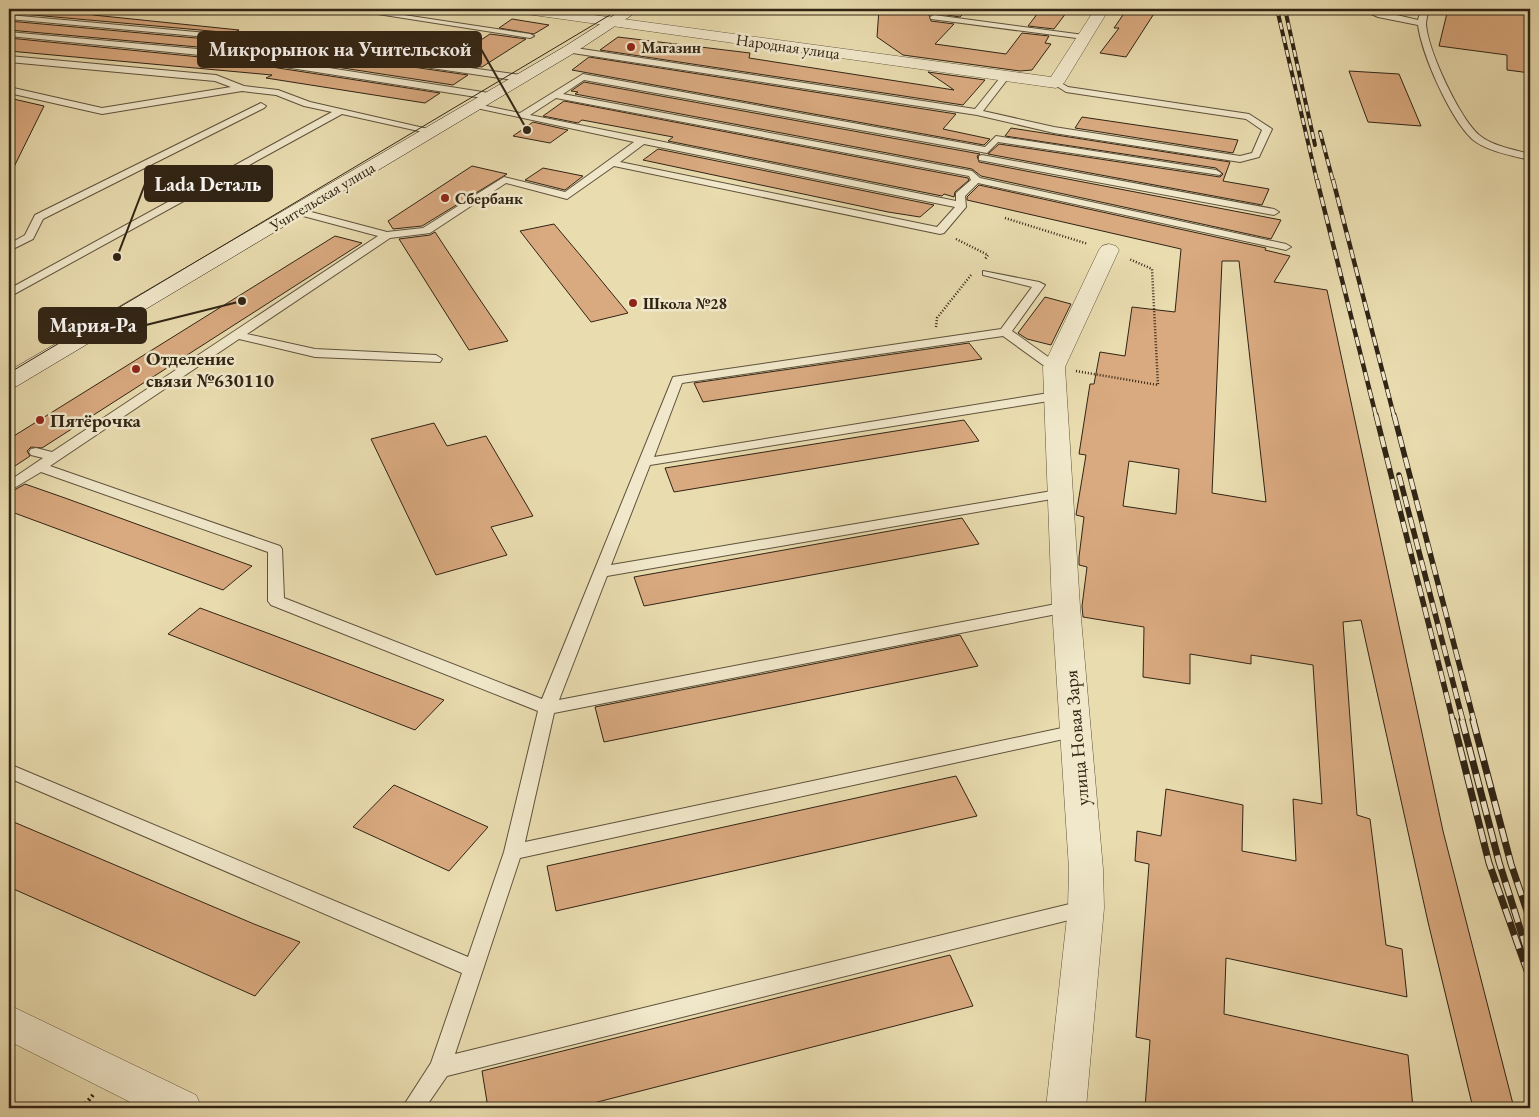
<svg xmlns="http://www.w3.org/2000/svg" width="1539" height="1117" font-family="'EB Garamond',serif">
  <rect width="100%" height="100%" fill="#e9dcaf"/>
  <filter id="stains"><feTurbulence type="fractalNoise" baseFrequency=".004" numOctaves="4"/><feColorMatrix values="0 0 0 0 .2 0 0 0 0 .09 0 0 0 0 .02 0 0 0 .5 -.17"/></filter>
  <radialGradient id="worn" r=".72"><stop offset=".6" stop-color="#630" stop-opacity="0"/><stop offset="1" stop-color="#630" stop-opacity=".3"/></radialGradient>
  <!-- building -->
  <path fill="#d9a97f" stroke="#302415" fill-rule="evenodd" d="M11 9H106L93 15 239 30 233 33 11 13Z
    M879 9H968L960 17 934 13 929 15 931 21 954 24 935 44 1006 54 1022 33 1049 36 1045 43 1051 44 1032 70 1020 71 903 55 877 37Z
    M1041 9H1069L1054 29 1028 26Z
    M1127 9H1157L1126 57 1100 53 1119 28H1114Z
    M1448 9H1530V73L1507 70V55L1439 46Z
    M512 19 549 25 534 34 499 28Z
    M9 21 240 42 468 75 453 85 220 49 9 30Z
    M490 34 526 39 482 67 446 63Z
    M618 37 750 53 749 58 954 90 928 72 985 80 963 105 600 50Z
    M9 38 220 59 440 93 425 103 266 78 272 75 9 51Z
    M589 57 956 114 943 129 990 139 984 145 572 70Z
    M1349 71 1399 74 1421 126 1368 122Z
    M584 82 980 154 977 156 979 162 1281 220 1271 239 981 176 972 169 575 94 578 92 571 91Z
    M9 98 44 106 9 177Z
    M564 101 968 178 969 180 955 192 954 197 944 194 942 196 668 141 673 137 582 120 578 123 543 116Z
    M1082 117 1238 140 1233 153 1075 128Z
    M533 122 568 130 550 143 513 136Z
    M1011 128 1230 162 1223 181 1269 189 1262 205 988 154 999 144 1220 177 1223 174 1216 168 1005 136Z
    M658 149 934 205 920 217 888 212 643 160Z
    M472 166 507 174 422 226 393 229 388 221Z
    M543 168 583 176 565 190 525 180Z
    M979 185 1266 248 1265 250 1290 256 1274 282 1327 290 1443 831 1514 1108H1473L1428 922 1361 620 1343 622 1357 815 1370 819 1386 945 1402 949 1407 997 1226 958 1224 1014 1408 1055 1413 1108H1145L1150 1040 1136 1037 1149 864 1135 861 1137 831 1161 836 1166 789 1243 805 1242 851 1296 861 1293 799 1322 804 1313 665 1251 655V664L1190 654V684L1143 677 1144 627 1083 617 1082 606 1087 567 1079 565V557L1084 517 1076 515 1086 455 1079 454 1090 384H1094L1100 352 1125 356 1132 307 1175 312 1181 249 967 200V197ZM1222 261H1239L1266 502 1212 493ZM1129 461 1179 469 1176 514 1123 506Z
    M554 224 586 262 628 313 591 322 520 231Z
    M435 232 472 288 508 341 469 350 399 239 430 235Z
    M335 236 362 243 42 448 31 447 27 451 30 456 9 470V439Z
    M1045 297 1071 304 1051 345 1027 339 1018 333Z
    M969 343 982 359 703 402 694 383Z
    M964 420 979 441 674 492 665 468Z
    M434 423 447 446 486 436 533 516 491 527 507 555 436 575 371 439Z
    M25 484 65 498 252 566 223 590 9 511V493Z
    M962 518 979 544 644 606 634 577Z
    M200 608 270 634 444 700 415 730 168 634Z
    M960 635 978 666 604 742 595 707Z
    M956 776 977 816 556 911 547 866Z
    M394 785 488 827 449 871 353 827Z
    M9 820 254 924 300 942 255 996 9 887Z
    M950 955 973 1006 574 1108H488L482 1071Z"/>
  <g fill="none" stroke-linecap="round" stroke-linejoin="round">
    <!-- lane casing -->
    <g stroke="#5e523c" stroke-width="2">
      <path id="lane" d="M346 9H364L530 34 534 36 530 38Z
        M1360 9H1371L1418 20 1421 9H1429C1428 14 1426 19 1426 24 1428 51 1459 117 1479 135 1492 146 1515 150 1530 154V160C1513 156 1486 151 1472 139 1450 118 1422 55 1418 25L1378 17Z
        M9 15 240 36 521 75 525 78 521 81 240 40 9 19Z
        M934 15 1084 35 1088 37 1084 39 931 19 930 17Z
        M9 32 220 51 489 93 494 96 489 99 220 57 9 36Z
        M569 47 975 109 1003 74 1006 73 1010 76 983 111 1054 127 1240 156 1252 153 1262 130 1246 119 1066 92 1052 83 1056 80 1068 87 1249 114 1272 129 1259 157 1240 162 1054 133 977 115 566 52V48Z
        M9 56 216 75 244 86 278 90 310 102 437 131 432 134 342 114 9 297V289L332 112 304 106 276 95 242 91 102 114 9 93V87L102 108 231 87 215 81 9 62Z
        M583 74 985 147 996 136 1216 170 1221 173 1220 175 998 142 987 153 584 80 563 94 972 171 980 178 1286 244 1291 247 1286 250 978 183 965 196 966 207 944 233 940 234 614 166 567 199 506 183 430 233 390 238 247 334 315 349 436 355 442 359 440 362 315 357 239 339 50 466 280 546 282 549 284 598 542 699 673 377 1001 329 1032 287 983 275V271L1039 282 1045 285 1012 331 1058 364 1060 367 1058 370H1050L1003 336 682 383 654 457 1055 392 1061 396 1055 400 650 465 611 565 1058 490 1063 491 1065 494 1063 497 607 576 559 700 1066 602 1072 603 1074 607 1072 611 554 713 525 842 1076 725 1082 727 1085 731 1082 735 520 858 455 1054 1086 900 1093 902 1096 908 1093 914 447 1076 425 1108H402L431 1063 462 973 9 778V764L468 957 504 852 538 711 271 605 268 601V552L41 472 9 491V481L43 458 31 455 29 452 31 449 36 448 52 452 378 236 292 213V209L296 208 387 232 423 228 504 177 565 192 634 142 467 106 472 103 520 113ZM556 98 969 176 971 180 956 193V201L530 115ZM644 144 955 207 937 227 620 162Z
        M261 103 266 106 264 108 43 219 33 239 9 251V244L25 235 35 215Z
        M982 155 1274 209 1279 212 1274 215 979 160V156Z"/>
    </g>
    <!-- street casing -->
    <g stroke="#5e523c" stroke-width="1">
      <path id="street" d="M512 9H549L1051 77 1095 9H1109L1064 83 1056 88 519 13Z
        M1109 244 1116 246 1119 250 1065 367 1080 607 1103 869 1104 908 1086 1108H1046L1068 908 1069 869 1052 607 1043 367 1099 250 1102 246Z
        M9 1005 196 1095 202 1108H142L9 1041Z"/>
    </g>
    <!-- secondary casing -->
    <g stroke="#302415" stroke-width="1">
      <path id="secondary" d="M624 9H641L574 53 17 386 9 388V371L564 47Z"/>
    </g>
    <!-- path-far1 -->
    <path stroke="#302415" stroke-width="2.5" stroke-dasharray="1 2" stroke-linecap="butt" d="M1005 218 1088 244
      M956 239 988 255 985 259
      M936 327 937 318 971 275
      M1076 371 1158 385 1152 269 1129 259"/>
    <!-- path -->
    <path stroke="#302415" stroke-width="4" stroke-dasharray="2 3" stroke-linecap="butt" d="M82 1108 93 1095"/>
    <!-- lane -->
    <use href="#lane" fill="#f1e8cb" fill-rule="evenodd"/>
    <!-- street -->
    <use href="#street" fill="#f1e8cb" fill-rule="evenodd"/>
    <!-- secondary -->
    <use href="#secondary" fill="#f1e8cb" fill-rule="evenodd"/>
    <!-- tram -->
    <path stroke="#302415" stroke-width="1" d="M9 373 620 9"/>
    <!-- rail-far3 casing -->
    <g stroke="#302415" stroke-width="4">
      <path id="rail-far3" d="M1277 9 1317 181
        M1285 9 1315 145
        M1320 132 1333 181"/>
    </g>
    <!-- rail-far2 casing -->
    <g stroke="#302415" stroke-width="4.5">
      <path id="rail-far2" d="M1317 180 1376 416
        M1333 180 1394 416"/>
    </g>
    <!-- rail-far1 casing -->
    <g stroke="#302415" stroke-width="5.5">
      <path id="rail-far1" d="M1376 415 1453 721
        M1394 415 1474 721
        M1399 475 1463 721"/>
    </g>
    <!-- rail casing -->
    <g stroke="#302415" stroke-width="7">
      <path id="rail" d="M1453 720 1489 863 1530 979
        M1462 720 1499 862 1530 960
        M1473 720 1511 864 1530 920"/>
    </g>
    <!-- rail-far3 -->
    <use href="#rail-far3" stroke="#f1e8cb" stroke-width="2.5" stroke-dasharray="7" stroke-linecap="butt"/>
    <!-- rail-far2 -->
    <use href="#rail-far2" stroke="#f1e8cb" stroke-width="3" stroke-dasharray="9" stroke-linecap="butt"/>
    <!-- rail-far1 -->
    <use href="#rail-far1" stroke="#f1e8cb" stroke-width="4" stroke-dasharray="11" stroke-linecap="butt"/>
    <!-- rail -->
    <use href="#rail" stroke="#f1e8cb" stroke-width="5" stroke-dasharray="14" stroke-linecap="butt"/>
  </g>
  <!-- markers -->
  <g fill="#8f2418" stroke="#f1e8cb" stroke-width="2">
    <circle cx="631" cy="47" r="5"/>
    <circle cx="445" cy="198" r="5"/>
    <circle cx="633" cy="303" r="5"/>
    <circle cx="136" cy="369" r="5"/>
    <circle cx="40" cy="420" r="5"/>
  </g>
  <g text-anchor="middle" stroke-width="5" stroke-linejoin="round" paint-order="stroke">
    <!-- far-street labels -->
    <g font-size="16" fill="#302415" stroke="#f1e8cb">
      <text transform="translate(788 46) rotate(8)" y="6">Народная улица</text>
      <text transform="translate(322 196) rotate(-31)" y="6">Учительская улица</text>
    </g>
    <!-- far-poi labels -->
    <g font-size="16" font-weight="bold" fill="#302415" stroke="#f1e8cb" text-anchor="start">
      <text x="641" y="53">Магазин</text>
      <text x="455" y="204">Сбербанк</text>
      <text x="643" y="309">Школа №28</text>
    </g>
    <!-- poi labels -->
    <g font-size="19" font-weight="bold" fill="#302415" stroke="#f1e8cb" text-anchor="start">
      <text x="146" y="365">Отделение<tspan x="146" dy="22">связи №630110</tspan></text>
      <text x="50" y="427">Пятёрочка</text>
    </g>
    <!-- street labels -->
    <g font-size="19" fill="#302415" stroke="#f1e8cb">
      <text transform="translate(1076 738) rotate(-95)" y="7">улица Новая Заря</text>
    </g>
  </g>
  <!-- callouts -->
  <path fill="none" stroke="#302415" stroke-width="2" d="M527 130L481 49M117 257L145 184M242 301L146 325"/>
  <g fill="#302415" stroke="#f1e8cb" stroke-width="2">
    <circle cx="527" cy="130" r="5"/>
    <circle cx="117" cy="257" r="5"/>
    <circle cx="242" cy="301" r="5"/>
  </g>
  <g fill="#302415" stroke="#302415" stroke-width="2">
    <rect x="198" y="32" width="283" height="35" rx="5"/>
    <rect x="145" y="166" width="127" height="35" rx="5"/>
    <rect x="39" y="308" width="107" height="35" rx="5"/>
  </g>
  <g font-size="20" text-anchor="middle" font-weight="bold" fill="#fff">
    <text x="340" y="56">Микрорынок на Учительской</text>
    <text x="208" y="191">Lada Dеталь</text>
    <text x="93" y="332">Мария-Ра</text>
  </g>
  <!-- margin -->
  <rect width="1539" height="1117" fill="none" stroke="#e9dcaf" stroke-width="30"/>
  <rect x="10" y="10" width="1519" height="1097" fill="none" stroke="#302415" stroke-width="2.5"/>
  <rect x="15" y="15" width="1509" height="1087" fill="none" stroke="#302415"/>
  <rect width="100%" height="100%" filter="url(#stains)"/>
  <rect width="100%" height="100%" fill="url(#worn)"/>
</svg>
